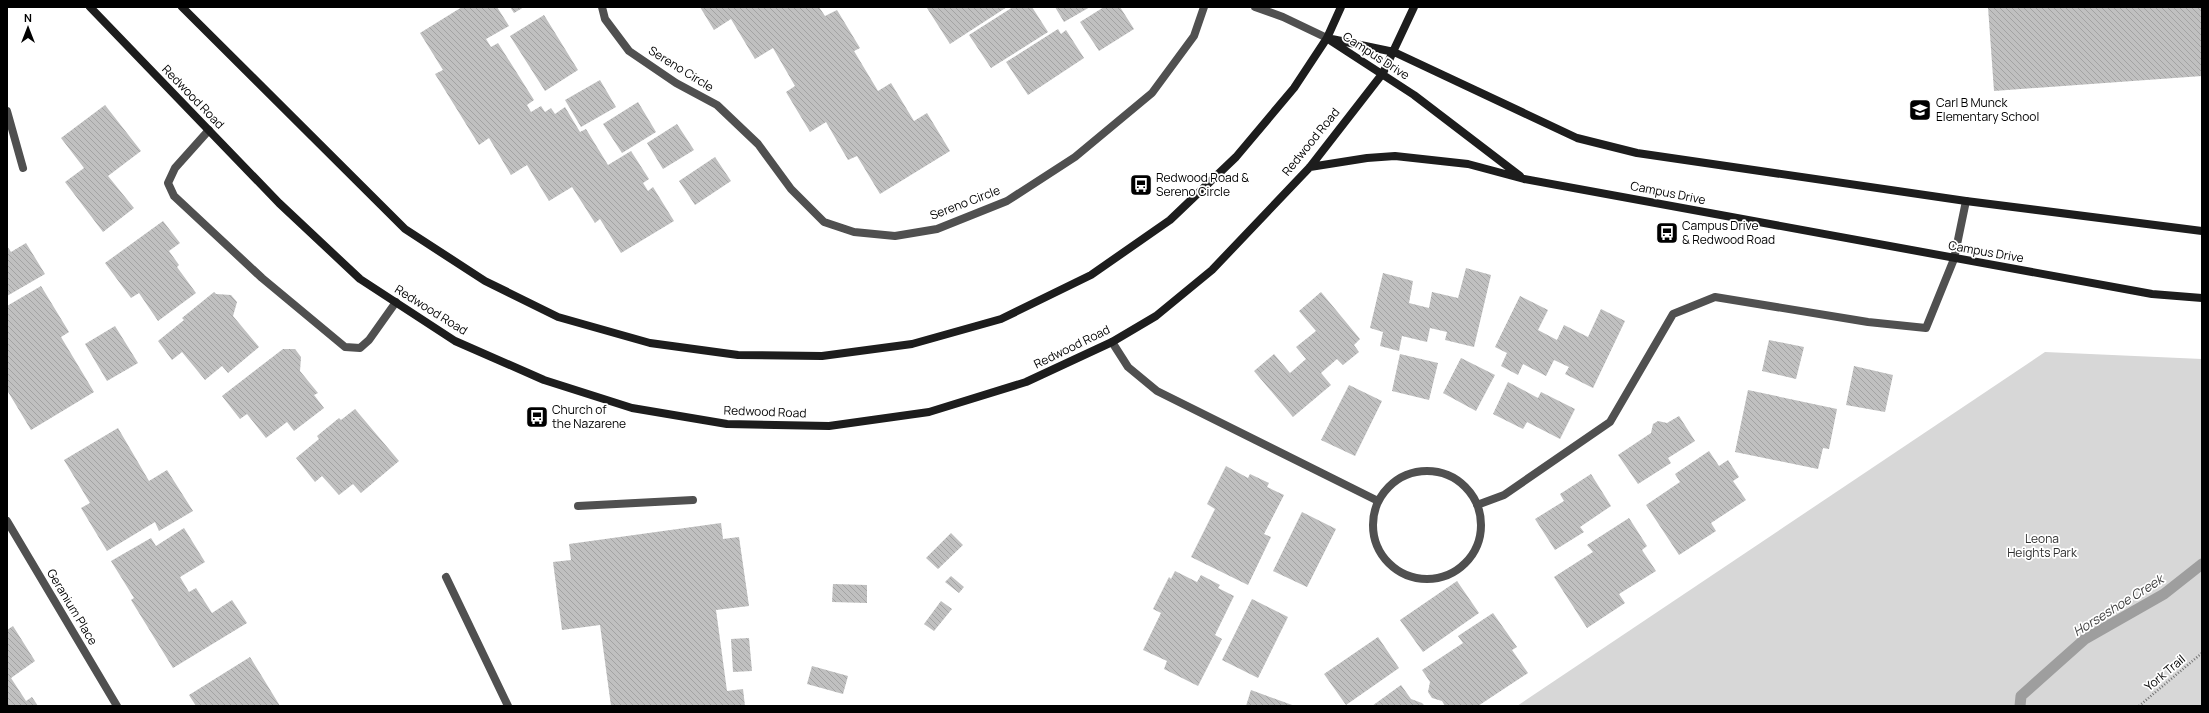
<svg xmlns="http://www.w3.org/2000/svg" width="2209" height="713" font-family="Manrope,sans-serif">
  <defs>
    <pattern id="building-back-hatch" width="6" height="6" patternUnits="userSpaceOnUse"><rect width="6" height="6" fill="#c0c0c0"/><path d="M-1 5l2 2M0 0l6 6M5-1l2 2" fill="none" stroke="#a3a3a3"/></pattern>
  </defs>
  <rect width="100%" height="100%" fill="#fff"/>
  <!-- park -->
  <path fill="#d7d7d7" d="M2045 352 2202 359V706H1517Z"/>
  <g fill="none" stroke-linecap="round" stroke-linejoin="round">
    <!-- stream -->
    <path stroke="#9e9e9e" stroke-width="11" d="M2020 706 2021 696 2085 639 2164 594 2202 564"/>
  </g>
  <!-- building -->
  <path fill="url(#building-back-hatch)" d="M462 7H497L509 26 486 39 491 47 498 43 534 100 527 105 531 112 541 106 545 112 551 108 555 114 565 107 580 132 586 129 608 165 631 151 649 179 643 183 648 191 653 187 674 221 621 253 600 219 595 223 572 187 549 201 527 165 511 175 489 138 479 145 435 74 443 70 420 33Z
    M510 7H524L514 13Z
    M700 7H819L825 16 837 10 860 48 854 51 878 91 891 83 914 121 927 113 950 151 880 194 857 156 848 160 826 122 810 132 786 92 795 86 773 48 755 59 731 19 714 30Z
    M929 7H1007L950 44 927 8Z
    M1013 7H1032L1048 32 991 68 969 35Z
    M1055 7H1090L1064 22Z
    M1104 7H1120L1134 29 1099 51 1080 22Z
    M1988 7H2202V76L1994 91Z
    M544 15 578 70 545 91 510 36Z
    M1058 29 1061 34 1066 30 1084 58 1028 95 1006 62Z
    M600 80 616 107 581 127 565 100Z
    M638 102 656 132 622 153 603 124Z
    M105 105 141 151 108 176 134 208 103 232 65 182 84 168 61 138Z
    M677 124 694 150 663 169 647 143Z
    M715 157 731 181 695 205 679 181Z
    M163 221 180 243 169 251 179 265 177 267 196 293 158 321 139 293 131 298 105 263Z
    M26 243 45 274 7 296V246L11 252Z
    M1466 268 1491 275 1474 347 1445 340 1447 332 1430 328 1427 342 1402 336 1399 351 1380 346 1383 332 1370 328 1383 273 1413 281 1409 303 1429 308 1432 292 1458 298Z
    M41 286 69 332 61 337 94 392 31 430 7 390V306Z
    M214 292 216 294 231 295 237 302 233 316 259 347 228 373 222 366 205 380 182 352 172 360 158 341 184 320 182 318Z
    M1321 292 1360 339 1354 345 1359 352 1343 365 1337 359 1321 373 1331 385 1293 417 1254 371 1274 354 1290 373 1306 359 1296 347 1316 331 1299 311Z
    M1520 296 1548 310 1538 330 1557 340 1564 325 1588 337 1601 309 1625 321 1593 388 1565 374 1569 367 1554 360 1546 376 1523 364 1518 375 1501 366 1507 353 1495 347Z
    M115 326 138 363 107 381 85 344Z
    M1769 340 1804 347 1796 379 1762 371Z
    M283 349H295L301 357 300 371 318 393 314 395 324 408 294 431 287 422 266 438 247 414 240 419 222 396Z
    M1400 354 1438 363 1429 400 1392 391Z
    M1461 358 1495 375 1476 411 1443 393Z
    M1854 366 1893 375 1885 412 1846 405Z
    M1508 382 1538 398 1541 392 1575 409 1560 439 1527 422 1523 429 1493 414Z
    M1349 385 1382 401 1355 456 1321 440Z
    M1748 390 1837 409 1829 449 1823 448 1818 469 1735 452Z
    M355 409 399 461 361 493 353 484 339 495 322 476 315 482 296 458 319 439 317 436 339 418 341 420Z
    M1679 416 1695 441 1668 458 1671 463 1638 484 1618 455 1651 433 1653 424 1658 421 1667 423Z
    M118 428 149 481 167 470 193 511 159 531 155 522 107 551 81 508 90 503 64 460Z
    M1709 451 1719 466 1728 460 1739 477 1733 481 1746 500 1711 523 1716 531 1679 555 1646 505 1680 482 1675 474Z
    M1226 466 1248 478 1250 474 1269 483 1267 487 1284 495 1264 534 1271 537 1248 585 1191 557 1215 509 1207 504Z
    M1591 474 1611 506 1580 527 1584 532 1555 550 1535 519 1564 501 1560 494Z
    M1302 512 1336 529 1307 587 1273 571Z
    M1629 518 1647 546 1642 550 1656 571 1619 594 1625 603 1587 628 1554 577 1593 552 1587 545Z
    M721 523 723 539 739 537 749 606 716 610 727 691 743 689 745 706H611L600 625 562 630 553 562 571 560 569 544Z
    M184 528 205 562 180 577 189 592 196 588 212 613 232 600 247 623 173 668 131 600 134 598 111 561 151 538 156 546Z
    M951 533 963 545 938 569 926 558Z
    M1175 571 1197 582 1201 575 1220 585 1218 588 1234 596 1215 635 1222 639 1198 686 1164 669 1167 661 1143 650 1161 613 1153 609 1169 577 1171 579Z
    M951 576 964 587 959 593 945 582Z
    M1457 581 1479 613 1423 652 1400 620Z
    M833 584 867 585V603L832 602Z
    M1252 599 1288 617 1258 678 1222 660Z
    M941 601 952 609 934 631 924 624Z
    M1493 613 1517 647 1512 650 1528 673 1478 706H1445L1442 701 1432 698 1428 692 1430 682 1422 670 1463 643 1458 636Z
    M13 626 35 661 11 678 26 701 32 697 38 706H7V630Z
    M1378 637 1399 668 1346 705 1324 674Z
    M749 638 752 671 733 672 731 639Z
    M250 657 280 706H196L189 695Z
    M812 666 848 676 843 694 807 684Z
    M1401 685 1411 699 1422 703 1425 706H1372Z
    M1251 690 1295 706H1246Z"/>
  <g fill="none" stroke-linecap="round" stroke-linejoin="round">
    <!-- path -->
    <path stroke="#727272" stroke-width="2.5" stroke-dasharray="1 2" stroke-linecap="butt" d="M2139 706 2202 653"/>
    <!-- lane -->
    <path stroke="#505050" stroke-width="8" d="M7 111 23 168
      M209 130 175 168 168 183 174 196 262 278 345 347 360 348 369 340 396 302
      M1112 342 1128 367 1157 391 1378 501
      M1373 525a54 54 0 1 1 108 0a54 54 0 1 1-108 0Z
      M1477 505 1504 495 1610 422 1673 314 1715 297 1868 322 1926 328 1954 259 1966 201
      M578 506 693 500
      M446 577 508 706"/>
    <!-- street -->
    <path stroke="#505050" stroke-width="8" d="M602 7 605 19 629 51 676 83 717 105 758 144 791 189 824 222 854 232 895 236 937 229 1007 201 1075 157 1152 93 1194 36 1204 7
      M1255 7 1283 17 1327 38
      M7 521 117 706"/>
    <!-- secondary -->
    <path stroke="#1d1d1d" stroke-width="8" d="M90 7 279 203 360 279 455 341 544 380 632 408 727 424 829 426 929 412 1026 382 1112 342 1156 316 1212 270 1310 167 1383 73 1414 7
      M182 7 405 229 485 281 558 317 650 343 738 355 822 356 912 344 1001 319 1091 275 1170 220 1236 157 1294 88 1327 38 1341 7
      M1327 38 1394 52 1577 138 1637 153 1966 201 2202 231
      M1331 41 1414 95 1520 176
      M1310 167 1367 158 1395 156 1468 164 1524 179 2152 294 2202 298"/>
  </g>
  <!-- icons -->
  <defs>
    <g id="school-square" transform="scale(1.15)"><rect x="-9" y="-9" width="18" height="18" rx="4" fill="#000" stroke="#fff"/><path d="M0-5L7-2L0 1L-7-2ZM-4 1L0 2.5L4 1V4Q0 6-4 4Z" fill="#fff"/></g>
    <g id="bus-square" transform="scale(1.15)"><rect x="-9" y="-9" width="18" height="18" rx="4" fill="#000" stroke="#fff"/><path d="M-5-6H5V4H4V6H2V4H-2V6H-4V4H-5ZM-3.5-4V0h7V-4ZM-3.5 1.2v1.5H-2V1.2ZM2 1.2v1.5H3.5V1.2Z" fill="#fff"/></g>
  </defs>
  <g fill-rule="evenodd">
    <use href="#school-square" x="1920" y="110"/>
    <use href="#bus-square" x="1141" y="185"/>
    <use href="#bus-square" x="1667" y="233"/>
    <use href="#bus-square" x="537" y="417"/>
  </g>
  <g text-anchor="middle" stroke-width="3.5" stroke-linejoin="round" paint-order="stroke">
    <!-- street labels -->
    <g font-size="12" fill="#000" stroke="#fff">
      <text transform="translate(1376 56) rotate(33)" y="4">Campus Drive</text>
      <text transform="translate(681 69) rotate(32)" y="4">Sereno Circle</text>
      <text transform="translate(193 97) rotate(46)" y="4">Redwood Road</text>
      <text transform="translate(1311 142) rotate(-51)" y="4">Redwood Road</text>
      <text transform="translate(1668 193) rotate(11)" y="4">Campus Drive</text>
      <text transform="translate(965 203) rotate(-21)" y="4">Sereno Circle</text>
      <text transform="translate(1986 252) rotate(10)" y="4">Campus Drive</text>
      <text transform="translate(431 310) rotate(32)" y="4">Redwood Road</text>
      <text transform="translate(1072 347) rotate(-26)" y="4">Redwood Road</text>
      <text transform="translate(765 412) rotate(2)" y="4">Redwood Road</text>
      <text transform="translate(72 607) rotate(59)" y="4">Geranium Place</text>
      <text transform="translate(2165 673) rotate(-40)" y="4">York Trail</text>
    </g>
    <!-- poi labels -->
    <g font-size="12" fill="#000" stroke="#fff" text-anchor="start">
      <text x="1936" y="107">Carl B Munck<tspan x="1936" dy="14">Elementary School</tspan></text>
      <text x="1156" y="182">Redwood Road &amp;<tspan x="1156" dy="14">Sereno Circle</tspan></text>
      <text x="1682" y="230">Campus Drive<tspan x="1682" dy="14">&amp; Redwood Road</tspan></text>
      <text x="552" y="414">Church of<tspan x="552" dy="14">the Nazarene</tspan></text>
    </g>
    <!-- park labels -->
    <g font-size="12" fill="#2e2e2e" stroke="#fff">
      <text x="2042" y="543">Leona<tspan x="2042" dy="14">Heights Park</tspan></text>
    </g>
    <!-- water labels -->
    <g font-size="13" font-style="italic" fill="#3f3f3f" stroke="#fff">
      <text transform="translate(2118 605) rotate(-32)" y="5">Horseshoe Creek</text>
    </g>
  </g>
  <!-- border -->
  <rect width="2209" height="713" fill="none" stroke="#000000" stroke-width="16"/>
  <!-- north arrow -->
  <g transform="translate(28 28)" stroke="#ffffff" stroke-width="3" paint-order="stroke">
  <path d="M0-3L7 15L0 10L-7 15Z" fill="#000000"/>
  <text y="-6" font-size="11" font-weight="bold" text-anchor="middle" fill="#000000">N</text>
  </g>
</svg>
